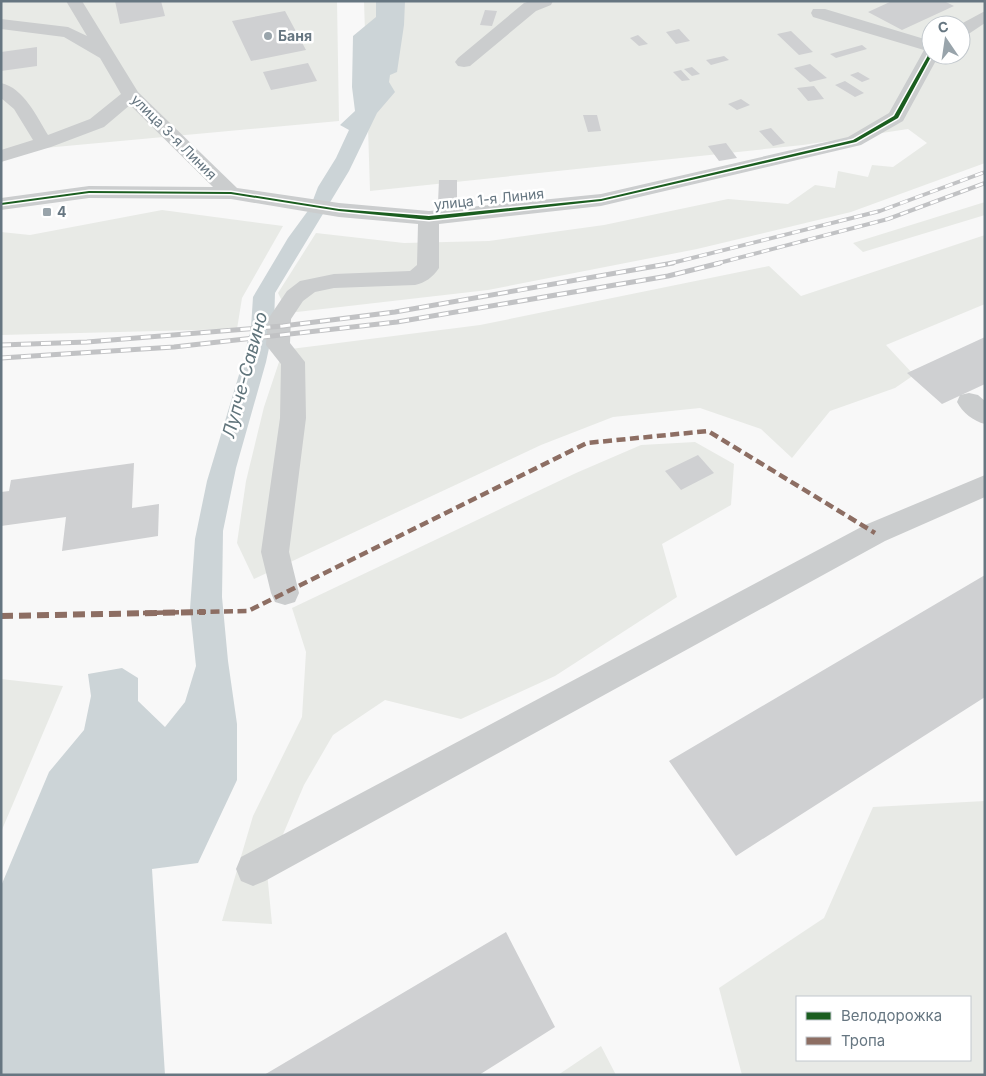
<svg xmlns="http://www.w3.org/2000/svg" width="986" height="1076" font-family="Inter,sans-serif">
  <rect width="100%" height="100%" fill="#f8f8f8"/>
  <!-- green -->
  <path fill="#e8eae6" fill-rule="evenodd" d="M1 1H337L339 121 1 152Z
    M364 1H985V163L851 212 697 249 488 290 288 313 278 293 316 233 404 243 489 241 604 225 728 199 788 204 815 185 835 188 838 171 868 177 872 165 893 167 927 143 908 129 803 145 370 191ZM931 25H961V55H931Z
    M985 202V215L863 252 853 243Z
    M162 210 283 226 242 298 237 329 1 335V232L30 235Z
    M985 235V304L886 345 914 375 895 388 830 411 792 458 761 429 700 408 613 417 541 445 254 579 237 543 246 481 264 407 283 350 480 325 769 266 801 296Z
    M695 442 734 464 731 505 662 544 677 597 555 676 461 719 385 700 333 735 304 785 267 872 272 924 222 921 253 816 302 717 306 652 292 608 576 473 641 445Z
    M1 679 63 686 1 832Z
    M985 801V1075H742L719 988 824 918 873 807ZM797 997H970V1060H797Z
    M601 1046 616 1075H558Z"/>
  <!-- water -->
  <path fill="#ccd4d7" d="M376 1H405L404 25 397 72 390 75 389 82 395 92 377 113 349 171 275 293 274 325 266 362 236 468 223 531 222 597 228 661 237 724V780L198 863 152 869 165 1075H1V886L49 772 84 730 91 696 88 674 122 668 138 678V701L165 727 185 702 196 666 190 609 195 539 207 481 241 368 251 328 253 297 288 238 310 208 318 187 336 158 349 130 340 125 355 111 352 87 353 36 376 17Z"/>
  <!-- building -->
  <path fill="#cfd0d2" d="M115 1H161L165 16 120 24Z
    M892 1H944L954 6 902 30 868 12Z
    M485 10 497 11 492 26 480 25Z
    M285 11 306 50 251 61 232 21Z
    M679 29 690 41 676 44 666 32Z
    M791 31 813 52 799 55 777 34Z
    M638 35 648 44 639 46 630 38Z
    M862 45 867 49 836 58 830 54Z
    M37 47V66L1 71V52Z
    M724 56 729 60 711 65 706 60Z
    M308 63 317 81 271 90 263 72Z
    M810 64 827 78 810 82 794 68Z
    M692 67 700 74 692 76 684 69Z
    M681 70 690 80 682 81 673 72Z
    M858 72 870 79 862 82 850 75Z
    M845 81 864 93 855 97 835 85Z
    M814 86 824 99 808 101 797 88Z
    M741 99 750 105 737 110 728 104Z
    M583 115H597L601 131 588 132Z
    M771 128 785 143 773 146 759 131Z
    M726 143 737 158 719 161 708 146Z
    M439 180H457V202L438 203Z
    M985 337V384L942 404 907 373Z
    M698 455 714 473 681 490 665 471Z
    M134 463 132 508 159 504 158 536 62 551 66 517 1 526V492L9 491 11 480Z
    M985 575V697L736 856 669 761Z
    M506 932 555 1027 479 1075H264Z"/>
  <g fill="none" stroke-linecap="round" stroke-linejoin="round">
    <!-- minor -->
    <path fill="#cbcdce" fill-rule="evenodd" d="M66 1H82L138 92 237 188 339 203 429 211 601 194 848 137 889 113 924 50 813 17 811 13 813 9H825L931 41V55H939L903 121 861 145 601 206 439 224V268C433 277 425 283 415 285L334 288 315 292 303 301 291 319 290 343 305 362 306 418 289 552 299 593 295 602 285 605 275 602 271 593 261 552 280 418 281 364 266 345 268 319 287 291 300 281 334 274 410 271 417 265 418 224 339 217 231 199 89 198 1 210V198L89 186 213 187 130 105 104 127 51 147 1 162V150L33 140 14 109 1 98V83C24 88 37 117 48 135L90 119 121 94 100 58 64 37 1 29V19L68 27 87 36Z
      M530 1H553L551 5 536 11 470 66 464 67 458 66 455 62 458 58 524 3Z
      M985 11V23L967 35 961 36V25H959Z
      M969 393 978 395 985 401V424C973 421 963 413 957 402L960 395Z
      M985 475V497L885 541 265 881 253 886 241 881 236 869 241 857 865 525Z"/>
    <!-- rail-far1 casing -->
    <g stroke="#c1c2c4" stroke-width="4">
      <path id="rail-far1" d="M668 264 880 211 985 172
        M715 264 888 219 985 183"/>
    </g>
    <!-- rail casing -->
    <g stroke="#c1c2c4" stroke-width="5">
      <path id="rail" d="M1 345 87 342 283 326 395 312 673 263
        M1 358 174 347 397 322 668 276 720 263"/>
    </g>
    <!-- rail-far1 -->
    <use href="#rail-far1" stroke="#fff" stroke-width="2.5" stroke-dasharray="8" stroke-linecap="butt"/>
    <!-- rail -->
    <use href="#rail" stroke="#fff" stroke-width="3" stroke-dasharray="10" stroke-linecap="butt"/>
    <!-- quiet-far1 -->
    <path stroke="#8d6e63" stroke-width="4.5" stroke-dasharray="9 4.5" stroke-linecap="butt" d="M143 613 248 611 587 443 708 431 875 533"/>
    <!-- quiet -->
    <path stroke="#8d6e63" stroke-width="6" stroke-dasharray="12 6" stroke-linecap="butt" d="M1 616 205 612"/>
    <!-- cycleway casing -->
    <g stroke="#fff" stroke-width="3">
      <path id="cycleway" d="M930 52H931V55H932L898 118 856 142 601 201 429 220 339 211 231 194 89 193 1 205V203L89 191 231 192 339 209 429 216 601 199 853 140 894 116Z"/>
    </g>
    <!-- cycleway -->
    <use href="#cycleway" fill="#1b5e20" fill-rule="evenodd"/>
  </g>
  <!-- markers -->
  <g fill="#99a4ab" stroke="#fff" stroke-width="2">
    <circle cx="268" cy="36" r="5"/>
    <rect x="42" y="207" width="10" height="10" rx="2.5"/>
  </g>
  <g text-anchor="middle" stroke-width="5" stroke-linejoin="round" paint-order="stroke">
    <!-- far-poi labels -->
    <g font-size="14" font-weight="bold" fill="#667681" stroke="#fff" text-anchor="start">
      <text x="278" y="41">Баня</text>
      <text x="57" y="217">4</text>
    </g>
    <!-- far-street labels -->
    <g font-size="14" fill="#667681" stroke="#fff">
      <text transform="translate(174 137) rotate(45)" y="5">улица 3-я Линия</text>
      <text transform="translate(489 199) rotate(-6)" y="5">улица 1-я Линия</text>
    </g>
    <!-- water labels -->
    <g font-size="18" font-style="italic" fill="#60747b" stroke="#fff">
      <text transform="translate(245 375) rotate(-75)" y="6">Лупче-Савино</text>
    </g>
  </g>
  <!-- border -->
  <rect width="986" height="1076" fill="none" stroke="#667681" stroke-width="5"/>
  <!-- legend -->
  <rect x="796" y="996" width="175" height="65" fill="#ffffff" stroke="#c2c8cd"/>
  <rect x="806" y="1012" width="25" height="8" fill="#1b5e20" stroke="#c2c8cd"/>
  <text x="841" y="1021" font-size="15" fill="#667681">Велодорожка</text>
  <rect x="806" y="1037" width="25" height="8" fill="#8d6e63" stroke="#c2c8cd"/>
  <text x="841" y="1046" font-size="15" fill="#667681">Тропа</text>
  <!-- north arrow -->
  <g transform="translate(946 40) rotate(347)"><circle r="24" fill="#ffffff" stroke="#c2c8cd"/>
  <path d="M0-4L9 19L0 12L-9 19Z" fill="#99a4ab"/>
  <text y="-8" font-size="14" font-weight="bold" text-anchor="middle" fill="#667681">С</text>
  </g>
</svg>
